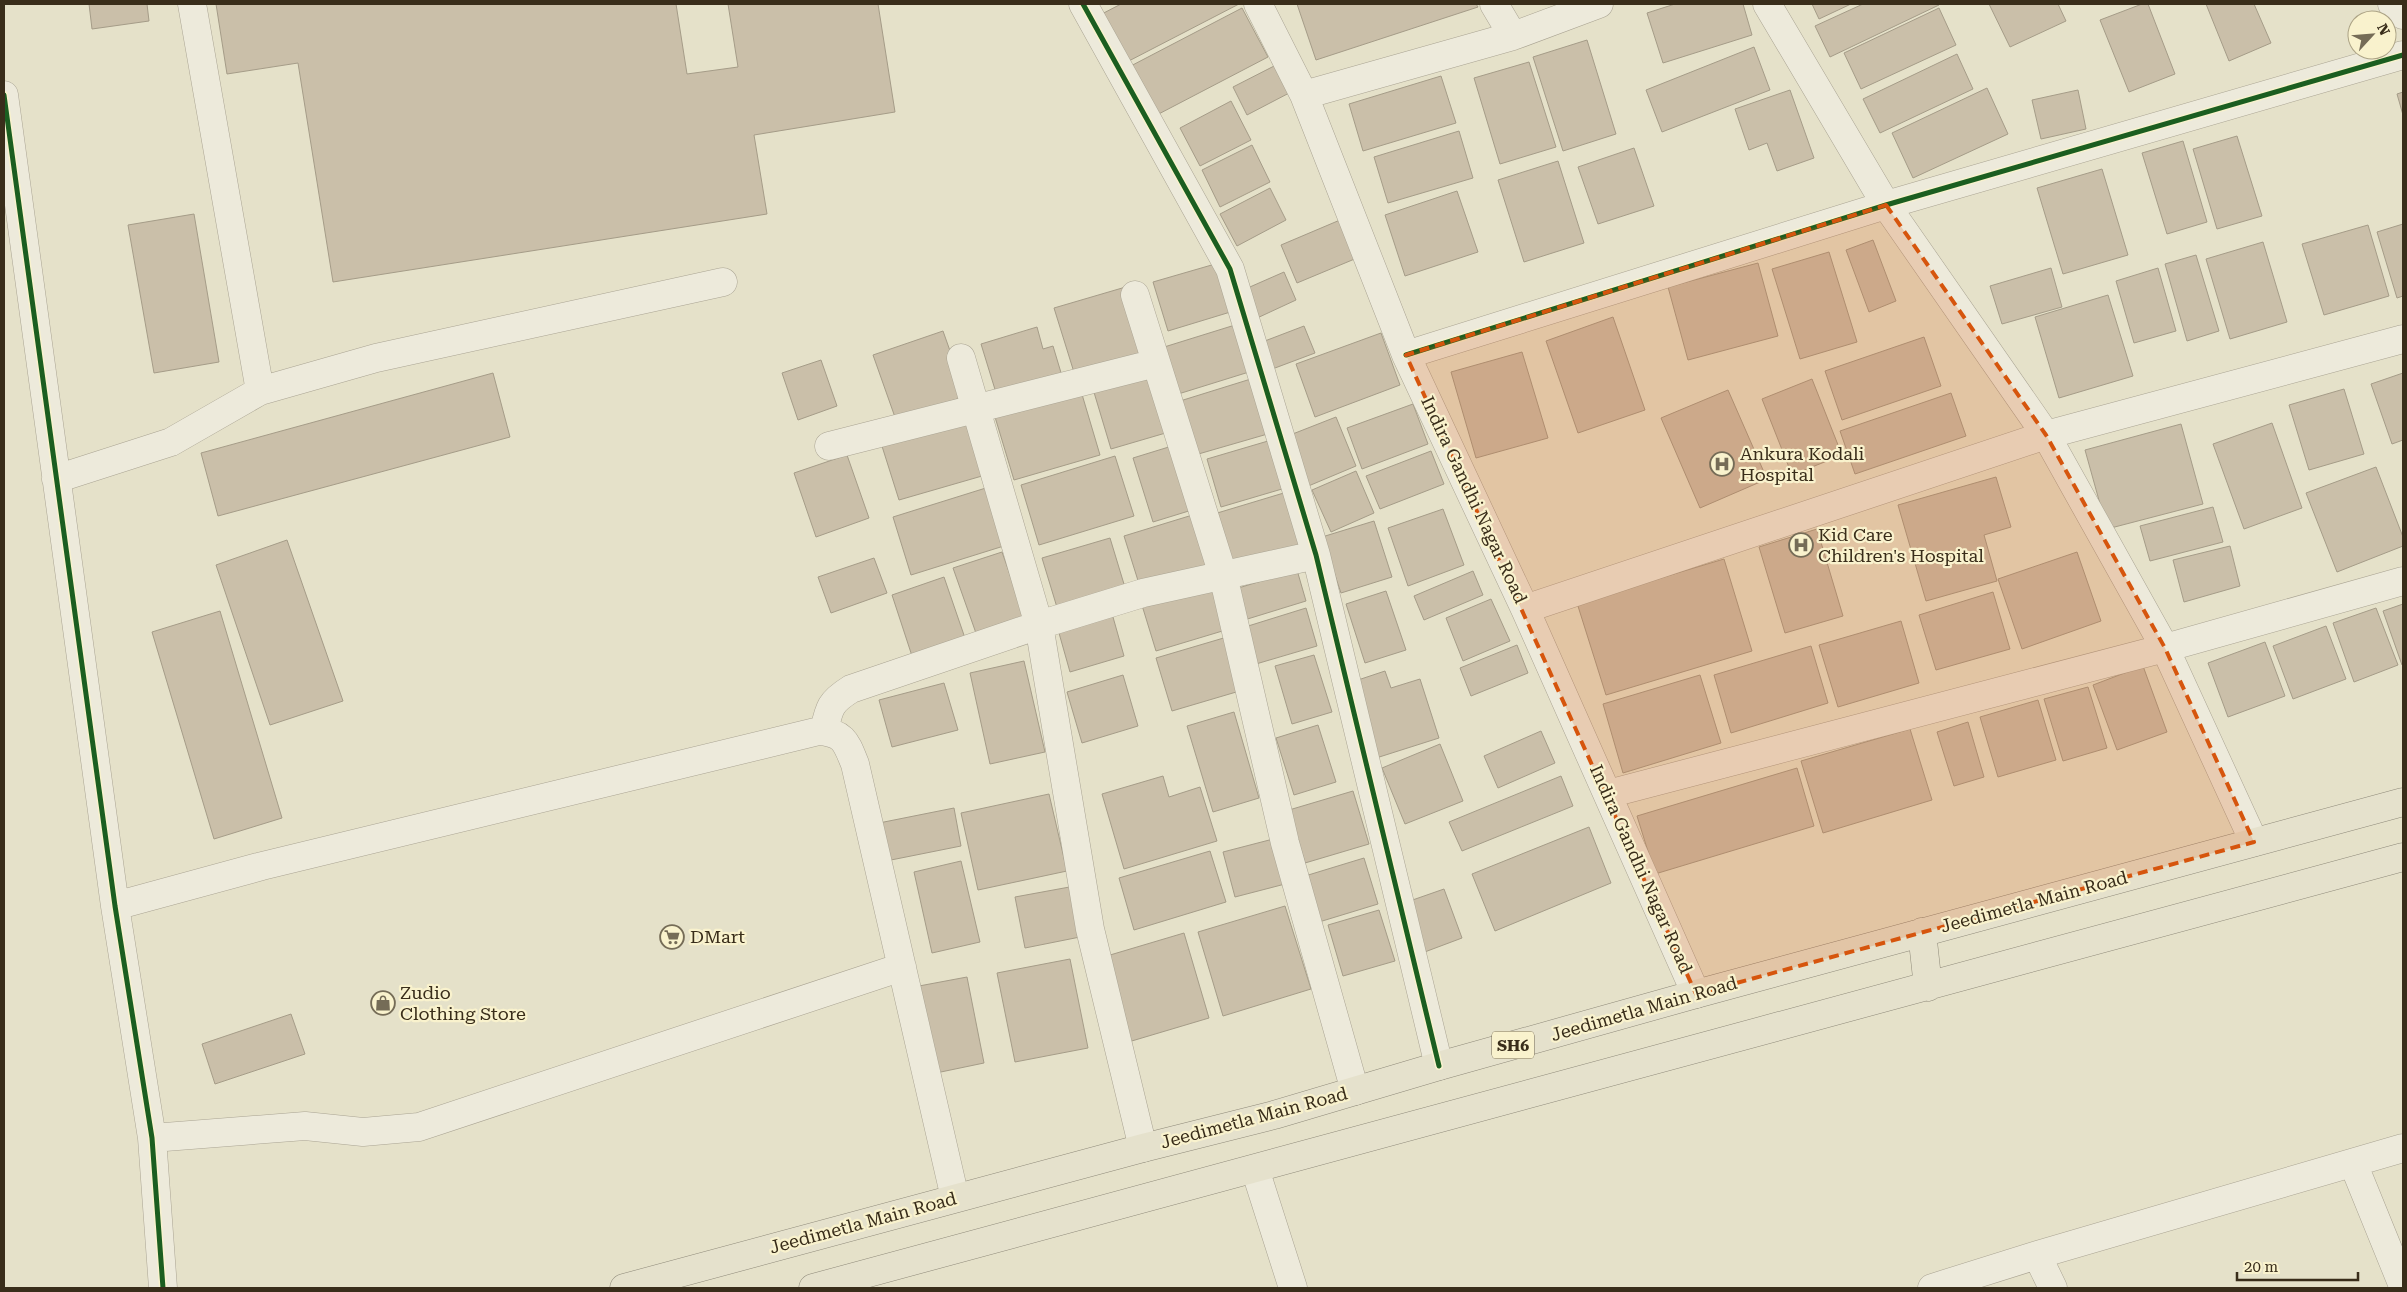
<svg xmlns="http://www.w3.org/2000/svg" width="2407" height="1292" font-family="'Roboto Serif',serif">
  <rect width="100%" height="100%" fill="#e5e1c9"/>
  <!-- building -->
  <path fill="#cabfa9" stroke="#a59c88" d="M89 4H147L149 21 92 29Z
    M216 4H676L687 74 738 67 728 4H878L895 112 754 135 767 214 333 282 298 63 227 74Z
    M1121 4H1239L1123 64 1098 16Z
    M1297 4H1476L1478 7 1316 60Z
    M1675 4H1743L1752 35 1663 63 1647 13Z
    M1812 4H1851L1819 19Z
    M1863 4H1938L1939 5 1830 57 1815 26Z
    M1989 4H2058L2066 21 2010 47Z
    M2142 4H2148L2175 74 2129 92 2100 20Z
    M2206 4H2254L2271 43 2229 61Z
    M1242 8 1268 57 1151 118 1125 69Z
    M1939 8 1956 45 1861 89 1844 53Z
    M1587 40 1616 134 1563 151 1533 57Z
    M1754 47 1770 90 1662 132 1646 90Z
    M1957 54 1973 89 1880 133 1863 99Z
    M1529 62 1556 147 1500 164 1474 78Z
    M1280 63 1293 91 1247 115 1233 87Z
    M1441 76 1456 123 1363 151 1349 104Z
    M1987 88 2008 134 1913 178 1892 133Z
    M1790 90 1814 158 1777 171 1767 143 1749 150 1735 109Z
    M2078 90 2086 129 2041 139 2032 100Z
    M2403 92V115L2397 94Z
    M1231 101 1251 140 1200 166 1180 128Z
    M1459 131 1473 178 1388 203 1374 157Z
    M2237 136 2262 216 2217 229 2193 149Z
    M2183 141 2207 222 2167 234 2142 153Z
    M1252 145 1270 182 1220 207 1202 170Z
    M1634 148 1654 206 1598 224 1578 167Z
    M1558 161 1584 243 1524 262 1498 180Z
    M2102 169 2128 255 2063 274 2037 188Z
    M1270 188 1286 220 1237 246 1220 214Z
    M1457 191 1478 252 1405 276 1385 215Z
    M194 214 219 362 154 373 128 225Z
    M1340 220 1357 258 1297 283 1281 245Z
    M2403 224V296L2397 298 2377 232Z
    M2368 225 2389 296 2324 315 2302 244Z
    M1873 240 1896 301 1869 312 1846 250Z
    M2263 242 2287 322 2230 339 2206 259Z
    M1829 252 1857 342 1800 359 1772 269Z
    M2196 255 2219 331 2187 341 2165 264Z
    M1222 262 1237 310 1168 331 1153 282Z
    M1758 263 1778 336 1688 360 1668 287Z
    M2051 268 2062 307 2002 324 1990 286Z
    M2158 268 2176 331 2134 343 2116 281Z
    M1284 272 1296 300 1255 319 1243 290Z
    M1129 286 1151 359 1077 382 1054 308Z
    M2108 295 2133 376 2059 398 2035 317Z
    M1613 317 1645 410 1578 433 1546 341Z
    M1235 325 1249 372 1175 395 1161 348Z
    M1304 326 1315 353 1267 371 1257 344Z
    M1037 327 1043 349 1053 346 1062 376 997 396 981 344Z
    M943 331 966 396 896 420 873 355Z
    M1381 333 1400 385 1315 417 1296 364Z
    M1924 337 1941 386 1842 420 1825 371Z
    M1522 352 1548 438 1476 458 1451 372Z
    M821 360 837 406 798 420 782 373Z
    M1150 372 1169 432 1111 449 1093 389Z
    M493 373 510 437 218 516 201 453Z
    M2403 373V440L2392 444 2371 384Z
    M1254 378 1271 433 1195 455 1180 401Z
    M1812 379 1842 455 1792 475 1762 399Z
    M2344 389 2364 454 2309 470 2289 405Z
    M1728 390 1767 479 1700 508 1661 418Z
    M1081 391 1100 455 1014 480 995 417Z
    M1951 393 1966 436 1855 474 1840 431Z
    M1413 404 1428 444 1362 469 1347 428Z
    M1336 417 1356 466 1306 487 1285 437Z
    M965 418 982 476 899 500 881 443Z
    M2272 423 2302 508 2244 529 2213 444Z
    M2181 424 2203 504 2107 529 2085 450Z
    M1268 441 1282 489 1221 507 1207 459Z
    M1172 446 1192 510 1153 522 1133 458Z
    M1431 451 1444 484 1380 509 1366 476Z
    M847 455 869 518 816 537 794 473Z
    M1115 456 1134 516 1039 545 1021 485Z
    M2376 467 2403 537V546L2337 572 2306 493Z
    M1356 471 1374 513 1331 532 1312 490Z
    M1996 477 2011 527 1984 535 1997 581 1926 601 1898 505Z
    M989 487 1007 545 911 575 893 517Z
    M1287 492 1304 549 1231 571 1214 514Z
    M2213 507 2223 542 2150 561 2140 526Z
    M1443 509 1464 565 1408 586 1388 528Z
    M1199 513 1215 565 1140 587 1124 536Z
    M1374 521 1392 577 1341 593 1322 537Z
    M1817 529 1843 616 1785 633 1759 547Z
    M1110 538 1127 594 1059 614 1042 558Z
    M287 540 343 701 270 725 216 565Z
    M2230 546 2240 586 2184 602 2173 560Z
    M1002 552 1026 620 977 636 953 568Z
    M2077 552 2101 621 2022 649 1998 579Z
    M874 558 887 593 831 613 818 577Z
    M1724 559 1752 651 1606 695 1577 603Z
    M1297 570 1306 601 1241 621 1232 590Z
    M1473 571 1483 595 1424 620 1414 596Z
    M944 577 966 641 913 659 892 595Z
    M1215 581 1229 629 1156 651 1141 602Z
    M1386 591 1406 650 1365 663 1346 604Z
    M1993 592 2010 649 1936 670 1919 615Z
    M1491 599 1510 641 1463 661 1446 618Z
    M2403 604V664L2402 665 2383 611Z
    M1306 608 1317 646 1256 664 1245 627Z
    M2376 608 2398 665 2354 682 2333 623Z
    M1111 610 1124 656 1070 672 1057 626Z
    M220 611 282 818 214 839 152 632Z
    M1901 621 1919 683 1838 707 1819 645Z
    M2326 626 2346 679 2293 699 2273 646Z
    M1227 637 1243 690 1172 711 1156 658Z
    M2265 642 2285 696 2228 717 2208 663Z
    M1517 645 1528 673 1471 696 1460 668Z
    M1811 646 1828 703 1731 733 1714 675Z
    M1314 655 1332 712 1292 724 1275 666Z
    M1024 661 1045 752 990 764 970 673Z
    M2143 666 2167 732 2117 750 2093 685Z
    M1385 671 1391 688 1420 679 1439 738 1373 759 1349 683Z
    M1123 675 1138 726 1082 743 1067 692Z
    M1700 675 1721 743 1623 773 1603 704Z
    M944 683 958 730 892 747 879 700Z
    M2088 687 2107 748 2063 761 2044 699Z
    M2038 700 2056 760 1998 777 1980 717Z
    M1234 712 1259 798 1213 812 1187 726Z
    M1968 722 1984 777 1954 786 1937 732Z
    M1318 725 1336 782 1294 795 1276 738Z
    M1910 729 1932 800 1823 833 1801 761Z
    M1541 731 1555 763 1498 788 1484 756Z
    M1440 744 1463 801 1405 824 1382 768Z
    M1797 768 1814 826 1655 874 1637 816Z
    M1163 776 1169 797 1200 787 1217 841 1124 869 1102 794Z
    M1561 776 1573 806 1462 851 1449 822Z
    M1353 791 1369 844 1305 863 1289 810Z
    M1049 794 1067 871 978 890 961 813Z
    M954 808 961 846 881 862 874 824Z
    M1589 827 1611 883 1495 931 1472 874Z
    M1277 838 1289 883 1235 897 1223 852Z
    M1210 851 1226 902 1134 930 1119 878Z
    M1364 858 1378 904 1319 922 1305 876Z
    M961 861 980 942 932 953 914 872Z
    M1075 886 1085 936 1025 948 1015 897Z
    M1444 889 1462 938 1422 953 1404 903Z
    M1285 906 1311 989 1223 1016 1198 932Z
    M1379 910 1395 961 1343 976 1328 925Z
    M1184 933 1209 1018 1125 1043 1100 958Z
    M1070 959 1088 1048 1015 1062 997 973Z
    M967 977 984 1063 936 1073 919 986Z
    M291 1014 305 1054 215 1084 202 1044Z"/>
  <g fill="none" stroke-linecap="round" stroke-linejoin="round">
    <!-- minor casing -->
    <g stroke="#aaa493" stroke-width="29">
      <path id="minor" d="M192 4 260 391 376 358 723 282
        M1083 4 1230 269 1316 555 1439 1066
        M1258 4 1304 95 1406 355 1525 609 1696 994
        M1494 4 1513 36
        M1767 4 1886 205 2046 435 2165 648 2254 842
        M2392 4 2403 15
        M4 95 115 906 152 1138 163 1288
        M1304 95 1513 36 1599 4
        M1135 295 1223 575 1285 843 1355 1091
        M1406 355 1886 205 2403 55
        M961 358 1039 625 1090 929 1143 1148
        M829 446 1156 363
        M56 479 171 442 260 391
        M1525 609 2046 435 2403 339
        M824 731C829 708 830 702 851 689L1039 625 1143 593 1316 555
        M1608 794 2165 648 2403 581
        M115 906 262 866 819 731C844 733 846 742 855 764L955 1198
        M152 1138 305 1126 363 1132 419 1127 902 967
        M2353 1163 2403 1286
        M1255 1169 1293 1288
        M2037 1255 2053 1288
        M1932 1288 2037 1255 2403 1148"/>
    </g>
    <!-- major casing -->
    <g stroke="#8f8a7a" stroke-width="29">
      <path id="major" d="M1922 932 1928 987
        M624 1288 1143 1148 1274 1115 1439 1066 1696 994 2403 802
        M813 1288 2403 857"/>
    </g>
    <!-- minor -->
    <use href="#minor" stroke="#edeadb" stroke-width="28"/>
    <!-- major -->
    <use href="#major" stroke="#e5e1cc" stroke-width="28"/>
    <!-- cycleway casing -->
    <g stroke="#f9f2cd" stroke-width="8">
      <path id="cycleway" d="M1083 4 1230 269 1316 555 1439 1066
        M4 95 115 906 152 1138 163 1288
        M1406 355 1886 205 2403 55"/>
    </g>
    <!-- cycleway -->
    <use href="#cycleway" stroke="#1b5e20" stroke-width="5"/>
  </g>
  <!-- marked area -->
  <path fill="#d6550d" fill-opacity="0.2" stroke="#d6550d" stroke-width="4" stroke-dasharray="10 6" stroke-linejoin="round" d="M1886 205 2046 435 2165 648 2254 842 1696 994 1406 355Z"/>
  <!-- icons -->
  <defs>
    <g id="hospital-ring" transform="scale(1.25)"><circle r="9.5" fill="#f9f2cd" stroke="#756c57" stroke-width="1.5"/><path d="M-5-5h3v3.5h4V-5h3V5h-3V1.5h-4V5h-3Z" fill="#756c57"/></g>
    <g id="supermarket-ring" transform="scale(1.25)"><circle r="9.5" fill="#f9f2cd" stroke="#756c57" stroke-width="1.5"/><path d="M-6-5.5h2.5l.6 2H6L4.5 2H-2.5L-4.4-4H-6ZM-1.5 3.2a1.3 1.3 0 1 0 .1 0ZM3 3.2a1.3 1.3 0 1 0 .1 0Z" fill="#756c57"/></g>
    <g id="shop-ring" transform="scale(1.25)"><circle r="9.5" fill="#f9f2cd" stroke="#756c57" stroke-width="1.5"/><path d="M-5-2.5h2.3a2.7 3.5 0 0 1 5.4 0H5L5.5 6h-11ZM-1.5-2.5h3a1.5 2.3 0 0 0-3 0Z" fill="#756c57"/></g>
  </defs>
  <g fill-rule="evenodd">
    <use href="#hospital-ring" x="1722" y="464"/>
    <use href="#hospital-ring" x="1801" y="545"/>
    <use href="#supermarket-ring" x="672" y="937"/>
    <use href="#shop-ring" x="383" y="1003"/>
  </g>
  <g text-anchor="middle" stroke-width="4.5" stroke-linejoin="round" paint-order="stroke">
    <!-- shield labels -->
    <rect fill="#f9f2cd" stroke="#736850" stroke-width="1" x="1492" y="1031.5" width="42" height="27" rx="4"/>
    <g font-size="16" font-weight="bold" fill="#392d1a">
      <text x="1513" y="1051">SH6</text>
    </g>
    <!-- poi labels -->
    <g font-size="18" fill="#392d1a" stroke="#f9f2cd" text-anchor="start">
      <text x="1740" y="460">Ankura Kodali<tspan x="1740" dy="21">Hospital</tspan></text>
      <text x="1818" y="541">Kid Care<tspan x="1818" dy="21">Children's Hospital</tspan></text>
      <text x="690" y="943">DMart</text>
      <text x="400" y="999">Zudio<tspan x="400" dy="21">Clothing Store</tspan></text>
    </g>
    <!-- street labels -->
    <g font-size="18" fill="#392d1a" stroke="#f9f2cd">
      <text transform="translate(1474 500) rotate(65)" y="6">Indira Gandhi Nagar Road</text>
      <text transform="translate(1641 869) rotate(66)" y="6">Indira Gandhi Nagar Road</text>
      <text transform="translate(2034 902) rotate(-15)" y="6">Jeedimetla Main Road</text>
      <text transform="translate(1644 1009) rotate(-16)" y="6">Jeedimetla Main Road</text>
      <text transform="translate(1254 1118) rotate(-15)" y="6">Jeedimetla Main Road</text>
      <text transform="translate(863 1223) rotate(-15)" y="6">Jeedimetla Main Road</text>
    </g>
  </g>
  <!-- border -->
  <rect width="2407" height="1292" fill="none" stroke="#392d1a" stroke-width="10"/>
  <!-- north arrow -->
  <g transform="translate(2372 35) rotate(64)"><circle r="24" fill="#f9f2cd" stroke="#aca385"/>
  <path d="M0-4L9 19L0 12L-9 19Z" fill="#756c57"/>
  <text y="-8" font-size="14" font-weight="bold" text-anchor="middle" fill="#392d1a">N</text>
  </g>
  <!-- scale -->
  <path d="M2237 1272v8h121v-8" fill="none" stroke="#392d1a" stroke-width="2.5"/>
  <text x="2244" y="1272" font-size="15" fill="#392d1a" stroke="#f9f2cd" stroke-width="4" paint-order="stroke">20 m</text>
</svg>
